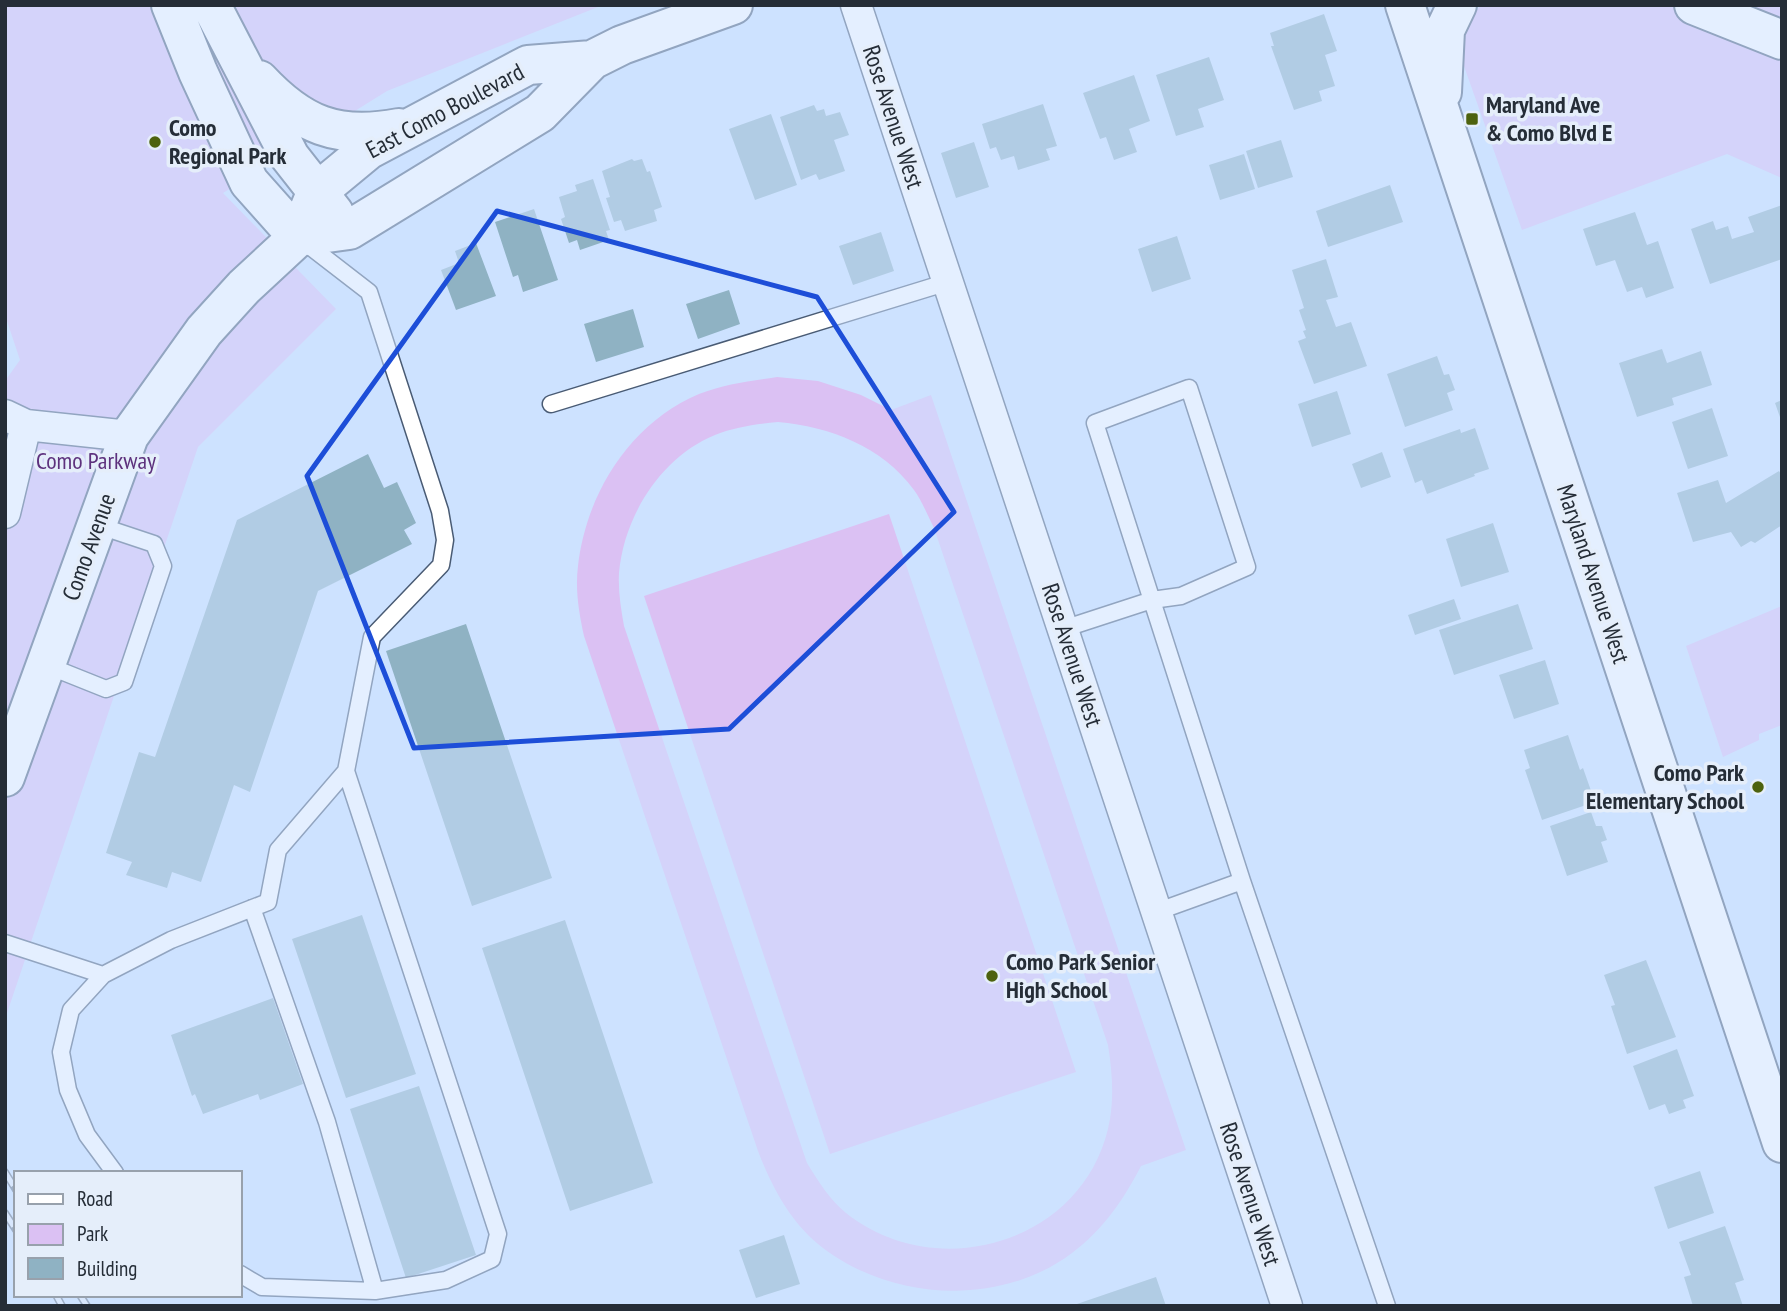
<svg xmlns="http://www.w3.org/2000/svg" width="1787" height="1311" font-family="'PT Sans Narrow',sans-serif">
  <rect width="100%" height="100%" fill="#cde2ff"/>
  <!-- green -->
  <path fill="#dbc1f3" fill-rule="evenodd" d="M5 5H603L387 91 223 193 336 309 198 447 5 1019V381L20 360 5 315Z
    M1481 5H1782V178L1727 154 1522 230 1459 52 1467 23Z
    M777 377 818 381 861 395 891 410 931 395 1186 1150 1141 1166C1124 1199 1103 1230 1072 1253 999 1308 888 1301 818 1244 789 1220 771 1185 758 1151L584 636C579 613 575 590 578 566 586 494 630 423 699 394 724 384 751 381 777 377ZM778 422C830 427 882 446 914 490 922 501 928 516 934 528L1108 1045C1112 1070 1114 1095 1110 1119 1089 1241 939 1287 846 1213 830 1200 818 1181 807 1163L624 626C621 609 618 591 619 573 624 516 661 457 715 435 735 427 756 424 778 422Z
    M889 514 1076 1072 830 1154 644 596Z
    M1782 606V725L1759 734V740L1723 757 1686 646Z"/>
  <!-- building -->
  <path fill="#8fb2c3" d="M1324 14 1337 51 1325 55 1335 86 1319 91 1322 101 1294 110 1271 46H1274L1270 33Z
    M1209 57 1224 100 1198 109 1204 127 1176 136 1156 75Z
    M1134 75 1150 121 1129 129 1137 152 1114 160 1106 137 1100 139 1083 93Z
    M1043 104 1057 146 1046 149 1050 160 1018 170 1014 156 1001 160 996 147 990 149 982 124Z
    M814 105 817 111 824 109 826 116 840 112 849 135 834 140 845 171 819 180 816 174 801 180 780 117Z
    M771 114 797 185 755 200 729 129Z
    M1281 140 1293 177 1258 188 1246 151Z
    M974 142 989 187 956 198 941 153Z
    M1244 154 1255 189 1220 200 1209 165Z
    M632 159 634 161 642 159 647 172 650 171 662 207 654 210 657 221 625 231 621 220 614 222 606 198 610 197 602 171Z
    M593 179 610 230 606 231 609 240 580 250 577 240 569 243 561 219 565 217 559 197 577 191 575 185Z
    M1390 185 1403 222 1328 247 1316 211Z
    M1782 205V259L1710 284 1691 229 1713 221 1716 230 1728 226 1732 239 1754 232 1748 217Z
    M534 209 558 280 523 292 518 275 513 277 495 222Z
    M1635 212 1647 245 1658 241 1674 288 1646 298 1642 287 1627 292 1615 260 1596 266 1583 229Z
    M881 232 894 271 853 285 839 246Z
    M1177 236 1191 279 1152 292 1138 249Z
    M476 243 496 296 456 310 441 270 459 263 455 251Z
    M1326 259 1338 297 1326 300 1336 327 1351 322 1367 366 1314 384 1298 341 1306 338 1303 331 1306 330 1299 310 1304 308 1292 270Z
    M729 290 740 324 698 339 686 304Z
    M633 309 644 347 596 362 584 324Z
    M1662 349 1667 363 1701 351 1712 385 1672 398 1674 405 1637 417 1619 363Z
    M1437 356 1444 375 1449 374 1455 390 1447 393 1453 410 1405 427 1387 374Z
    M1337 391 1351 434 1312 447 1298 404Z
    M1782 400V420H1781L1775 403Z
    M1712 408 1728 456 1688 469 1672 422Z
    M1475 428 1489 469 1474 474 1475 476 1427 494 1422 480 1415 483 1403 449 1460 429 1461 433Z
    M1382 452 1391 477 1361 488 1352 464Z
    M368 454 384 488 397 482 416 523 404 530 412 544 318 591 250 792 234 785 201 882 172 872 167 888 126 875 132 862 106 853 139 752 155 757 237 520Z
    M1779 471 1782 476V525L1755 543 1751 541 1741 547 1731 532 1693 542 1677 493 1718 480 1726 503Z
    M1493 523 1509 572 1461 587 1446 539Z
    M1454 599 1461 619 1415 635 1408 615Z
    M1518 604 1533 649 1454 675 1439 630Z
    M466 624 552 878 472 906 386 651Z
    M1545 660 1559 704 1514 719 1499 675Z
    M1568 735 1580 770 1583 768 1595 802 1542 820 1525 770 1530 768 1524 750Z
    M1591 812 1596 826H1602L1607 840 1601 842 1608 862 1567 876 1550 826Z
    M362 915 416 1074 346 1098 292 939Z
    M565 920 653 1183 570 1211 482 948Z
    M1646 960 1676 1037 1627 1054 1611 1006 1615 1005 1604 975Z
    M273 998 303 1084 260 1100 258 1094 203 1114 195 1094 192 1096 171 1035Z
    M1677 1049 1694 1096 1683 1100 1686 1108 1669 1114 1665 1104 1649 1110 1633 1066Z
    M419 1086 476 1255 406 1278 350 1109Z
    M1700 1171 1714 1213 1668 1229 1654 1187Z
    M1725 1226 1744 1280 1735 1283 1743 1306H1693L1684 1277 1691 1275 1679 1242Z
    M784 1235 800 1284 756 1298 739 1250Z
    M1156 1277 1166 1306H1074V1305Z"/>
  <g fill="none" stroke-linecap="round" stroke-linejoin="round">
    <!-- lane casing -->
    <g stroke="#495b74" stroke-width="19">
      <path id="lane" d="M303 241 369 292 440 511 445 540 441 565 372 637 346 771
        M551 404 948 282
        M1063 629 1152 600 1181 596 1247 567 1189 388 1095 423 1242 881 1387 1306
        M46 665 106 689 124 682 163 566 154 544 97 525
        M252 908 327 1122 375 1291
        M1156 912 1242 881
        M5 943 103 975 171 940 268 902 278 850 346 771 498 1234 492 1259 446 1280 375 1291 262 1287 240 1274
        M103 975 71 1010 61 1052 68 1090 87 1135 115 1173"/>
    </g>
    <!-- street casing -->
    <g stroke="#495b74" stroke-width="33">
      <path id="street" d="M856 5 1287 1306
        M5 415 26 425 129 436
        M5 513 26 425"/>
    </g>
    <!-- secondary casing -->
    <g stroke="#495b74" stroke-width="42">
      <path id="secondary" d="M171 5 198 72 249 182 298 237
        M211 5 290 157 334 213
        M1405 5 1782 1143
        M1694 5 1782 40
        M259 80C301 125 337 140 399 128
        M1442 92 1445 30 1457 5
        M298 237 349 230 540 113 592 60 622 45 733 5
        M5 777 129 436 204 331 244 287 298 237 316 193 368 150 528 65 592 60"/>
    </g>
    <!-- lane -->
    <use href="#lane" stroke="#fff" stroke-width="16"/>
    <!-- street -->
    <use href="#street" stroke="#fff" stroke-width="30"/>
    <!-- secondary -->
    <use href="#secondary" stroke="#fff" stroke-width="38"/>
    <!-- rail casing -->
    <g stroke="#657283" stroke-width="8">
      <path id="rail" d="M5 1172 16 1190
        M5 1213 16 1230
        M56 1295 62 1306
        M80 1295 87 1306"/>
    </g>
    <!-- rail -->
    <use href="#rail" stroke="#e5eefa" stroke-width="5" stroke-dasharray="16" stroke-linecap="butt"/>
  </g>
  <!-- marked area -->
  <path d="M0 0H1787V1311H0ZM497 211 817 297 954 512 729 729 414 748 307 476Z" fill="#cde2ff" fill-opacity=".55" fill-rule="evenodd"/>
  <path fill="none" stroke="#1d4ed8" stroke-width="5" stroke-linejoin="round" d="M497 211 817 297 954 512 729 729 414 748 307 476Z"/>
  <!-- markers -->
  <g fill="#4d620e" stroke="#e5eefa" stroke-width="2.5">
    <rect x="1465" y="112" width="14" height="14" rx="3.5"/>
    <circle cx="155" cy="142" r="7"/>
    <circle cx="1758" cy="787" r="7"/>
    <circle cx="992" cy="976" r="7"/>
  </g>
  <g text-anchor="middle" stroke-width="7" stroke-linejoin="round" paint-order="stroke">
    <!-- poi labels -->
    <g font-size="24" font-weight="bold" fill="#252d37" stroke="#e5eefa" text-anchor="start">
      <text x="1486" y="113">Maryland Ave<tspan x="1486" dy="28">&amp; Como Blvd E</tspan></text>
      <text x="169" y="136">Como<tspan x="169" dy="28">Regional Park</tspan></text>
      <text x="1744" y="781" text-anchor="end">Como Park<tspan x="1744" dy="28">Elementary School</tspan></text>
      <text x="1006" y="970">Como Park Senior<tspan x="1006" dy="28">High School</tspan></text>
    </g>
    <!-- street labels -->
    <g font-size="24" fill="#252d37" stroke="#e5eefa">
      <text transform="translate(445 111) rotate(-28)" y="8">East Como Boulevard</text>
      <text transform="translate(893 117) rotate(72)" y="8">Rose Avenue West</text>
      <text transform="translate(89 547) rotate(-70)" y="8">Como Avenue</text>
      <text transform="translate(1593 574) rotate(72)" y="8">Maryland Avenue West</text>
      <text transform="translate(1072 655) rotate(72)" y="8">Rose Avenue West</text>
      <text transform="translate(1250 1194) rotate(72)" y="8">Rose Avenue West</text>
    </g>
    <!-- park labels -->
    <g font-size="24" fill="#5d317d" stroke="#e5eefa">
      <text x="96" y="469">Como Parkway</text>
    </g>
  </g>
  <!-- border -->
  <rect width="1787" height="1311" fill="none" stroke="#252d37" stroke-width="14"/>
  <!-- legend -->
  <rect x="14" y="1171" width="228" height="126" fill="#e5eefa" stroke="#98a1ac" stroke-width="2"/>
  <rect x="28" y="1194" width="35" height="10" fill="#ffffff" stroke="#98a1ac" stroke-width="2"/>
  <text x="77" y="1206" font-size="21" fill="#252d37">Road</text>
  <rect x="28" y="1224" width="35" height="21" fill="#dbc1f3" stroke="#98a1ac" stroke-width="2"/>
  <text x="77" y="1241" font-size="21" fill="#252d37">Park</text>
  <rect x="28" y="1258" width="35" height="21" fill="#8fb2c3" stroke="#98a1ac" stroke-width="2"/>
  <text x="77" y="1276" font-size="21" fill="#252d37">Building</text>
</svg>
